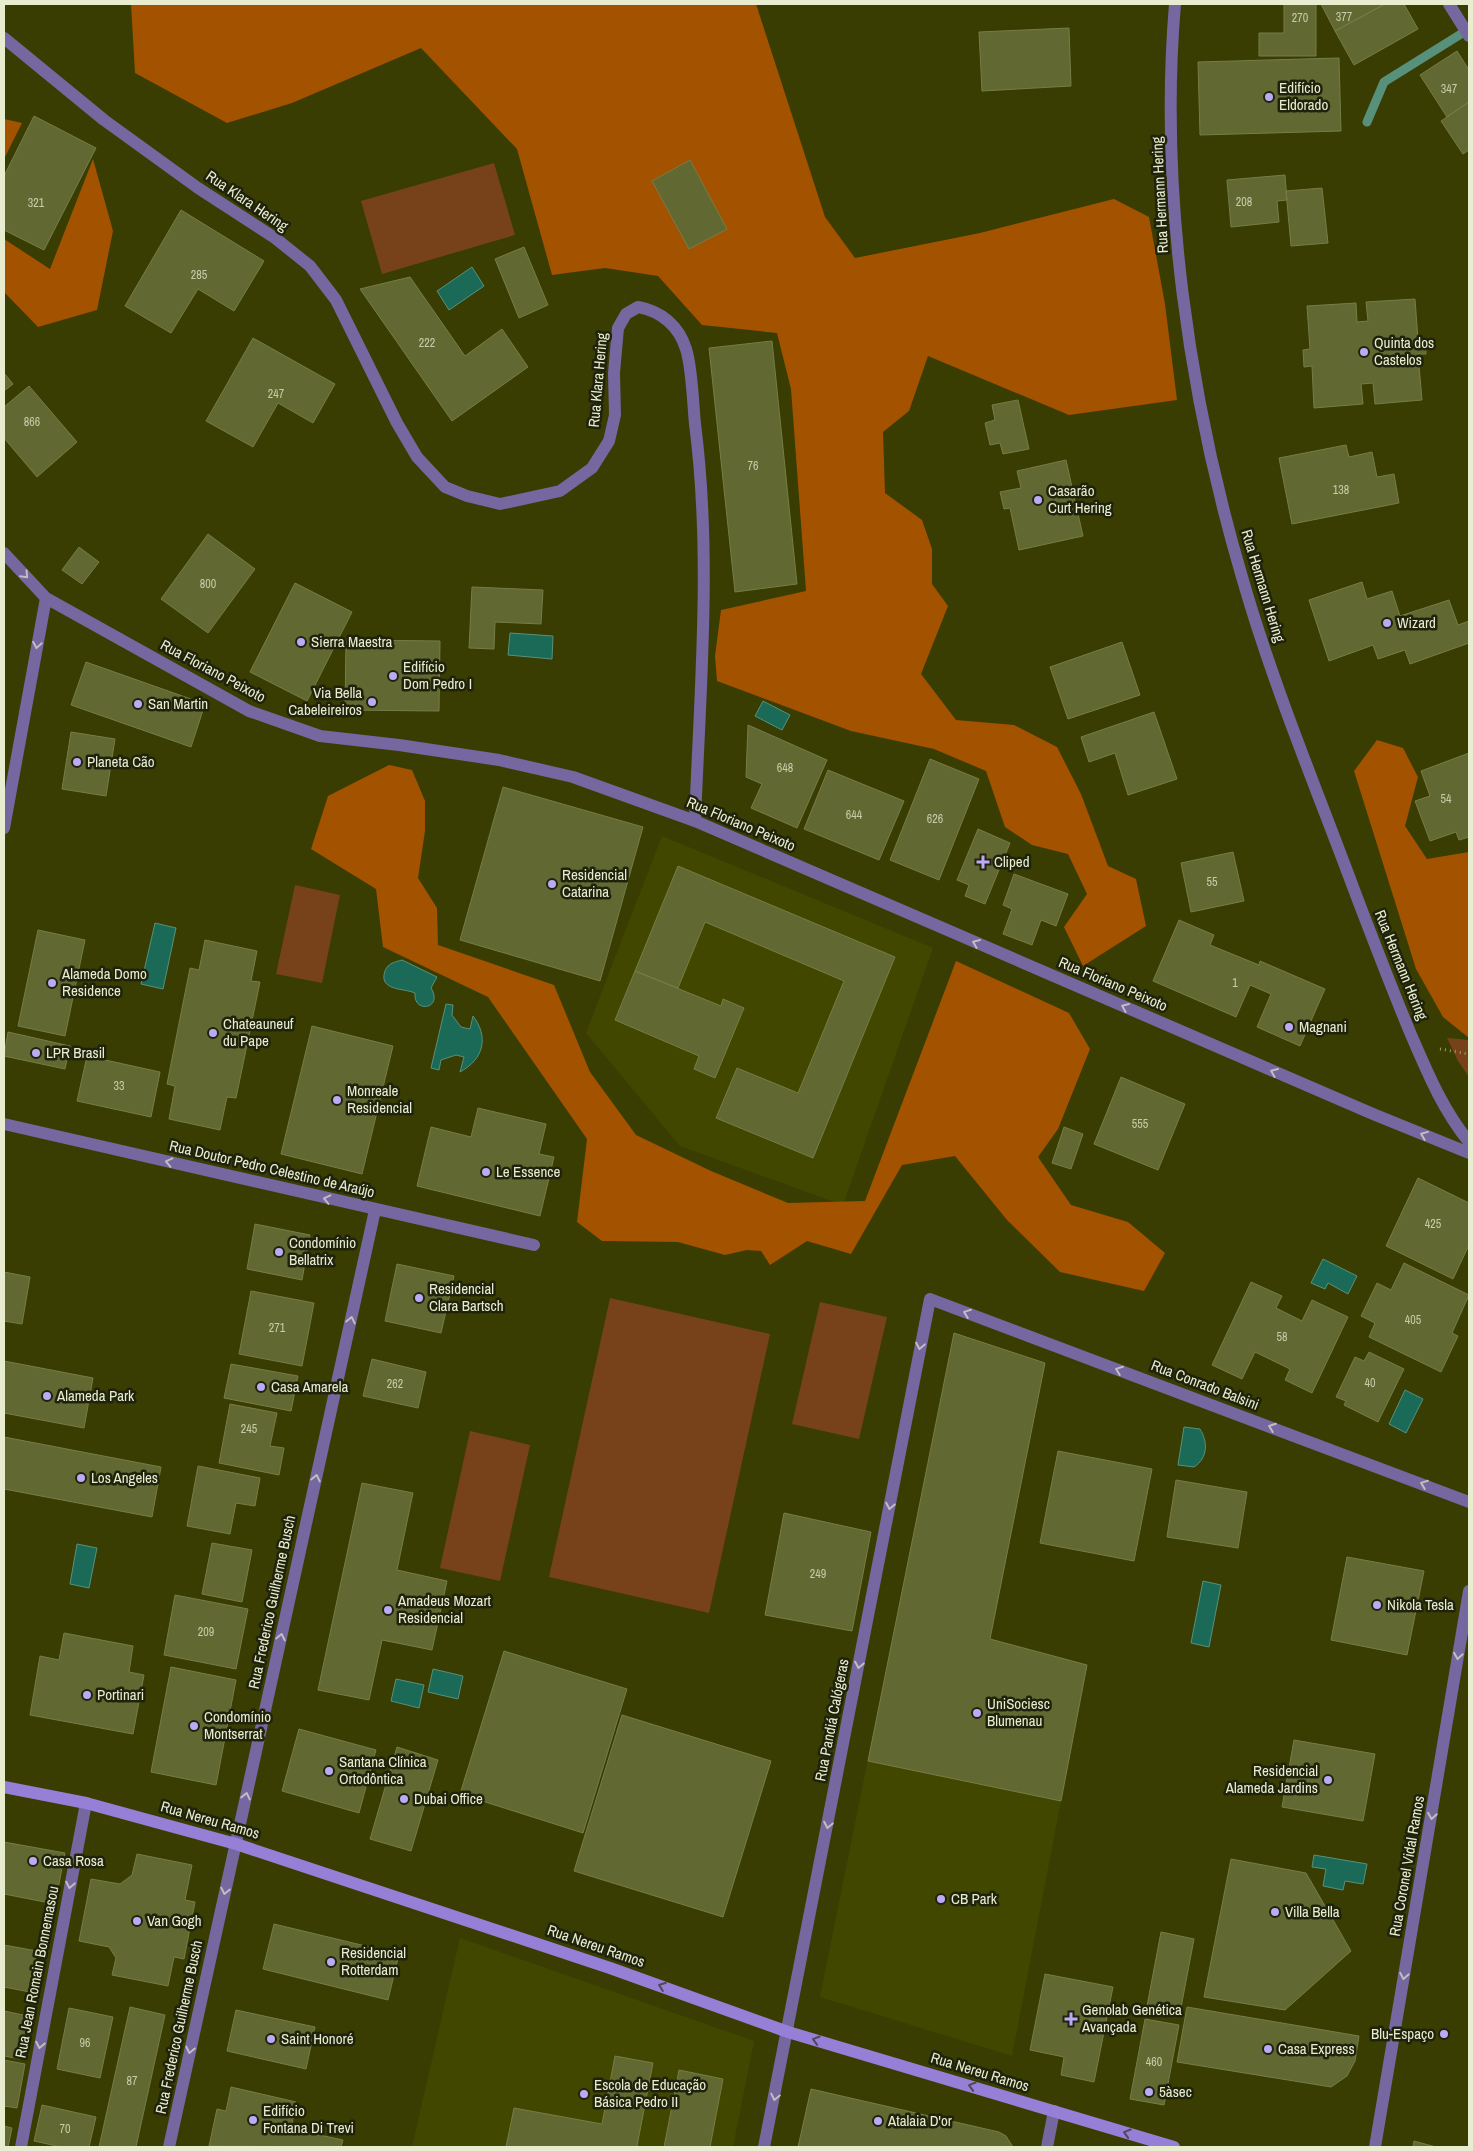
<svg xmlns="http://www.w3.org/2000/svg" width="1473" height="2151" font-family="'Archivo Narrow',sans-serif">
  <rect width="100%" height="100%" fill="#393d02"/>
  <!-- built -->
  <path fill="#424700" d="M662 836 933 948 843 1205 680 1146 586 1033Z
    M954 1333 1045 1363 990 1639 1087 1665 1012 2056 820 1997Z
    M460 1938 754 2041 733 2147H412Z"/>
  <!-- green -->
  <path fill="#77421a" d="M494 163 515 235 382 274 361 201Z
    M295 885 340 895 322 983 276 974Z
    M1447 1038 1469 1040V1077L1458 1061Z
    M610 1298 770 1334 709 1613 549 1577Z
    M820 1302 887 1317 859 1439 792 1424Z
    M470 1431 530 1445 500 1581 440 1568Z"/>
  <!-- forest -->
  <path fill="#a35200" d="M131 4H756L825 217 855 258 980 233 1114 199 1149 217 1165 304 1177 400 1069 415 928 356 909 411 883 432 885 493 922 520 932 549V584L948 606 921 674 956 720 1014 725 1057 747 1081 794 1108 866 1136 879 1146 926 1083 966 1064 927 1087 894 1068 854 1032 845 1005 827 986 771 934 749 851 731 717 681 715 656 721 610 806 591 791 389 777 333 702 325 658 276 605 268 552 275 517 149 421 48 292 103 227 123 135 73Z
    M4 119 22 123 4 159Z
    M93 159 113 231 97 310 38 327 4 292V239L50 269Z
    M1377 740 1403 748 1418 777 1405 826 1427 859 1469 852V1038L1443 1017 1416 969 1354 771Z
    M389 765 412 770 425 801V831L418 878 437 908 438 945 554 985 590 1072 636 1135 711 1171 788 1203 865 1201 956 961 1069 1013 1090 1049 1058 1129 1038 1157 1071 1205 1128 1222 1165 1253 1144 1291 1060 1272 1007 1220 955 1156 902 1165 851 1254 807 1241 770 1265 761 1251 747 1250 725 1255 678 1242 602 1241 577 1222 587 1139 488 997 383 947 376 889 311 849 328 796Z"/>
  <!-- water -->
  <path fill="#1b6957" stroke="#58917b" d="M472 267 484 286 449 310 437 291Z
    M510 633 553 636 552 659 508 655Z
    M763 701 790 715 782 730 755 716Z
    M155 923 176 928 163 989 141 984Z
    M402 960 437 977 431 988C444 1009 413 1014 415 993 404 988 378 991 385 971 388 963 395 962 402 960Z
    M446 1004 453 1005 452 1015 461 1027 470 1029 473 1016C489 1037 484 1059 460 1072L464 1057 456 1055 441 1060 439 1070 431 1068Z
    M1323 1259 1357 1276 1348 1294 1328 1283 1325 1289 1311 1283Z
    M1405 1390 1423 1399 1406 1433 1389 1424Z
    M1184 1427 1200 1429C1208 1442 1208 1458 1194 1467L1178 1465Z
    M77 1544 97 1548 89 1588 70 1584Z
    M1203 1581 1221 1585 1209 1647 1191 1643Z
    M433 1669 463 1676 458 1699 428 1692Z
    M396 1679 424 1685 419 1708 391 1701Z
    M1314 1855 1367 1864 1363 1884 1345 1881 1343 1890 1323 1886 1326 1869 1312 1867Z"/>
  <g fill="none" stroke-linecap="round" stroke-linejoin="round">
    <!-- stream -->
    <path stroke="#58917b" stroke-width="9" d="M1367 122 1384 82 1469 29"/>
  </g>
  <!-- building -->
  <path fill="#626832" stroke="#777d47" d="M1284 4H1316V56H1259V33H1284Z
    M1321 4H1385L1335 31Z
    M1385 4H1404L1418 29 1354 65 1335 31Z
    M1069 28 1071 86 982 91 979 32Z
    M1457 51 1469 70V102L1447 117 1420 75Z
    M1339 58 1341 131 1200 135 1198 62Z
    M1469 102V150L1463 154 1441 121Z
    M34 116 96 148 44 250 4 230V176Z
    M690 160 727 229 689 249 652 181Z
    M1285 175 1287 200 1277 201 1279 222 1231 227 1227 180Z
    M1322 188 1328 243 1291 246 1286 191Z
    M181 210 264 261 234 311 198 289 171 333 125 306Z
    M524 247 548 305 519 318 495 259Z
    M410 277 465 356 502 329 528 367 452 421 360 289Z
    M1415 299 1418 340H1425L1426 354H1418L1422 400 1375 404 1373 383 1361 384 1363 404 1314 408 1312 366 1304 367 1303 350 1310 349 1307 306 1356 303 1357 322 1368 321 1366 302Z
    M253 338 335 384 313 423 278 403 253 447 206 421Z
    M772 341 797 584 735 592 709 348Z
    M4 373 13 384 4 391Z
    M29 386 77 442 37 477 4 438V407Z
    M1018 400 1029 449 1003 454 1000 443 990 445 985 423 995 420 992 405Z
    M1346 445 1349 457 1372 452 1377 477 1394 474 1399 503 1292 524 1279 458Z
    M1066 460 1083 536 1019 550 1010 508 1004 509 1000 492 1021 488 1017 471Z
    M208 534 255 569 208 633 161 599Z
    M79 547 99 562 82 584 62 570Z
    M1362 582 1367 599 1392 591 1400 616 1449 600 1458 625 1469 621V643L1410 664 1405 650 1378 659 1373 645 1329 661 1309 600Z
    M295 583 352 612 307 701 250 672Z
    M472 587 543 590 541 624 495 622 494 649 469 648Z
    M346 640 440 641 439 711 345 710Z
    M1122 642 1140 695 1068 719 1050 667Z
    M86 662 205 704 191 747 71 705Z
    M1154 712 1177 779 1128 795 1115 753 1089 762 1081 737Z
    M748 725 827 760 797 828 751 808 762 784 746 777Z
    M71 732 115 739 106 796 62 789Z
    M1469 753V837L1459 840 1456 832 1430 841 1415 801 1430 796 1421 771Z
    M930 759 979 779 939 880 890 860Z
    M828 770 904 801 879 860 804 829Z
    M503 787 643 827 600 981 460 940Z
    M978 829 1010 843 985 904 965 896 969 885 957 880Z
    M1233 852 1244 901 1191 912 1181 863Z
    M678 866 895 957 813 1158 716 1118 737 1068 798 1093 844 981 705 922 678 988 635 971Z
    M1014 874 1068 894 1056 926 1041 920 1032 945 1003 934 1012 909 1003 905Z
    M1179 920 1214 935 1210 945 1259 965 1260 961 1325 989 1300 1046 1257 1027 1271 994 1250 985 1236 1017 1153 981Z
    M38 930 85 940 65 1036 18 1026Z
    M205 940 257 951 251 981 260 982 236 1098 227 1097 220 1130 169 1119 175 1086 167 1084 190 968 199 970Z
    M635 971 721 1006 723 999 744 1008 715 1078 694 1069 699 1056 615 1020Z
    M312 1026 393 1046 362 1174 281 1154Z
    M8 1032 70 1046 65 1069 4 1056Z
    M87 1056 160 1072 151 1117 77 1101Z
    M1121 1077 1185 1104 1158 1170 1094 1144Z
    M478 1108 546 1124 539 1154 554 1157 540 1216 417 1186 431 1127 471 1137Z
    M1064 1127 1083 1134 1071 1169 1052 1163Z
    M1418 1178 1469 1203V1245L1453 1279 1386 1246Z
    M255 1224 310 1235 302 1280 247 1269Z
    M1404 1263 1469 1295 1452 1333 1458 1336 1441 1372 1369 1337 1375 1323 1361 1316 1377 1283 1391 1290Z
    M397 1264 454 1276 441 1333 385 1321Z
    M4 1272 30 1277 22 1324 4 1321Z
    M1251 1282 1282 1296 1276 1308 1302 1321 1312 1300 1348 1317 1312 1393 1285 1380 1290 1369 1255 1352 1242 1379 1212 1365Z
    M251 1291 314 1303 302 1366 239 1354Z
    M954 1333 1045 1363 990 1639 1087 1665 1061 1801 868 1761Z
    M1369 1352 1404 1369 1378 1422 1344 1405 1346 1401 1336 1397 1355 1357 1364 1361Z
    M372 1359 426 1372 418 1408 363 1396Z
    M4 1361 93 1378 84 1428 4 1413Z
    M231 1364 298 1376 291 1411 224 1398Z
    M230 1404 277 1413 270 1446 284 1448 279 1475 219 1463Z
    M4 1437 161 1467 152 1517 4 1489Z
    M1058 1451 1152 1469 1134 1561 1040 1543Z
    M198 1466 260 1478 255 1506 236 1503 230 1534 187 1526Z
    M1176 1480 1247 1492 1238 1548 1167 1537Z
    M362 1483 413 1493 397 1570 447 1581 432 1650 382 1640 369 1700 318 1690Z
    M784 1513 871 1532 852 1631 765 1615Z
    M212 1543 252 1550 242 1602 202 1594Z
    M1347 1557 1424 1571 1407 1655 1331 1640Z
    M175 1595 248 1609 236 1669 164 1655Z
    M64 1633 133 1646 129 1672 144 1675 133 1734 30 1715 40 1656 59 1660Z
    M504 1651 627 1689 583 1833 460 1794Z
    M171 1667 236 1680 216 1785 151 1772Z
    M622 1715 771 1761 723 1917 574 1871Z
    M299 1729 376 1750 359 1813 282 1791Z
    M1294 1740 1375 1754 1363 1821 1282 1807Z
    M397 1747 438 1760 411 1851 370 1839Z
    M4 1842 65 1853 55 1904 4 1894Z
    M137 1854 192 1865 185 1900 195 1902 184 1959 174 1957 168 1986 112 1975 116 1958 109 1947 79 1941 91 1879 120 1884 132 1875Z
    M1231 1859 1306 1873 1351 1951 1285 2010 1204 1997Z
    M274 1924 399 1954 388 2000 263 1969Z
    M1161 1932 1194 1939 1180 2013 1147 2006Z
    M4 1945 37 1951 30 1992 4 1987Z
    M1045 1974 1113 1987 1094 2082 1061 2075 1064 2057 1030 2050Z
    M130 2007 165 2015 136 2147H99Z
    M1187 2007 1359 2036 1355 2061 1347 2076 1331 2087 1177 2062Z
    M69 2008 113 2017 100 2078 57 2069Z
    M236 2010 315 2027 306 2069 227 2051Z
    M4 2011 28 2016 20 2059 4 2056Z
    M1145 2019 1179 2025 1164 2105 1130 2099Z
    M615 2056 653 2063 637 2146 642 2147H506L514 2108 602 2124Z
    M4 2060 25 2064 17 2108 4 2106Z
    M679 2070 723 2079 710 2147H664Z
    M231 2087 296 2102 291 2129 343 2140 341 2147 209 2146 217 2109 226 2111Z
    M811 2089 999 2132 1006 2136 1013 2147H798Z
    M42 2105 96 2117 89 2147H61L34 2141Z
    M4 2126 12 2128 8 2147H4Z
    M1414 2141 1436 2147H1413Z"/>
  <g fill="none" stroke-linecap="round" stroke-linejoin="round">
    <!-- path -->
    <path stroke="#979b70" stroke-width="3" stroke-dasharray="1 4" stroke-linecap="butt" d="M1440 1049 1469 1054"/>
    <!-- service -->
    <path stroke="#75679f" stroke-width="12" d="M21 2147 86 1803"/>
    <!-- minor -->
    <path stroke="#75679f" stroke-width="12" d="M4 38 104 120 198 188 275 238 310 266 336 300 397 423 417 457 445 487 467 496 500 504 560 491 592 468 609 441 615 415 614 373 618 328 626 314 638 307C661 311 679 326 686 349 692 367 693 404 695 424 712 556 700 689 695 821
      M4 1124 534 1245
      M169 2147 375 1210
      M764 2147 930 1299 1469 1502
      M1047 2147 1054 2111"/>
    <!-- tertiary -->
    <path stroke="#75679f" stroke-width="12" d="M1175 4C1159 192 1189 397 1242 577 1272 682 1315 785 1353 887 1372 937 1391 987 1412 1037 1428 1074 1443 1110 1469 1142
      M1449 4 1469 36
      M4 553 46 598 249 711 320 736 399 745 499 760 573 777 695 821 1373 1114 1469 1153
      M4 828 46 598
      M1375 2147 1469 1591"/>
    <!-- secondary -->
    <path stroke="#967fd7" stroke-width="12" d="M4 1787 86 1803 236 1844 610 1968 788 2032 1174 2147"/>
  </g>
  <!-- one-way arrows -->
  <defs><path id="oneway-chevron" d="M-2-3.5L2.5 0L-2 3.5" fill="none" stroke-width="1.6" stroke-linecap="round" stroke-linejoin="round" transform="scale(1.25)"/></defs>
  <g stroke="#c0bebf">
    <use href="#oneway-chevron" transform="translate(25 575) rotate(47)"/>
    <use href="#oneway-chevron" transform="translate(37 645) rotate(100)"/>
    <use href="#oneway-chevron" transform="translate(976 943) rotate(-157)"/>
    <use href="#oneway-chevron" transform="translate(1125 1007) rotate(-157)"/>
    <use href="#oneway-chevron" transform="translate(1274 1072) rotate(-157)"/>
    <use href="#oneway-chevron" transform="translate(1424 1135) rotate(-158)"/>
    <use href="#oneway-chevron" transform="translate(169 1162) rotate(-167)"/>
    <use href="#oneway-chevron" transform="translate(327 1199) rotate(-167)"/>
    <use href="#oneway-chevron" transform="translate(967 1313) rotate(-159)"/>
    <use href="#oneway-chevron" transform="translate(351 1320) rotate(-78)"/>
    <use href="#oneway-chevron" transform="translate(920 1346) rotate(101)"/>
    <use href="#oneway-chevron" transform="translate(1119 1370) rotate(-159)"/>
    <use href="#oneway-chevron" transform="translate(1272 1427) rotate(-159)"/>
    <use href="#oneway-chevron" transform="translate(316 1478) rotate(-78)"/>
    <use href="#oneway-chevron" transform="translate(1424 1484) rotate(-159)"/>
    <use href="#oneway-chevron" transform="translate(890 1506) rotate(101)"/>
    <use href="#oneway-chevron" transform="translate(281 1637) rotate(-78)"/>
    <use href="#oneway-chevron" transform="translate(1458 1656) rotate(99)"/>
    <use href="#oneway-chevron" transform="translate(859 1665) rotate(101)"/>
    <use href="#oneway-chevron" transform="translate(246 1796) rotate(-78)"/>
    <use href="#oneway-chevron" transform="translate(1432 1816) rotate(99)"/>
    <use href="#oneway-chevron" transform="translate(828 1825) rotate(101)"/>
    <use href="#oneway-chevron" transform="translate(70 1885) rotate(101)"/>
    <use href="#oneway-chevron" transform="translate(225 1891) rotate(102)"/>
    <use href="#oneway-chevron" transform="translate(1404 1976) rotate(100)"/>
    <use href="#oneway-chevron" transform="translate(40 2045) rotate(101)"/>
    <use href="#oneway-chevron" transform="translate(190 2050) rotate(102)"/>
    <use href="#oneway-chevron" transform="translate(775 2097) rotate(102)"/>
  </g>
  <g stroke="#4f485d">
    <use href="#oneway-chevron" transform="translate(662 1986) rotate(-160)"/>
    <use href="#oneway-chevron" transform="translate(816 2040) rotate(-163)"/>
    <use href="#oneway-chevron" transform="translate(972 2086) rotate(-163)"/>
    <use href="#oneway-chevron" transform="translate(1127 2133) rotate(-163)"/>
  </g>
  <!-- markers -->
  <g fill="#bcaaf6" stroke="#20230c" stroke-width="2">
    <circle cx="1269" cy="97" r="5"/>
    <circle cx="1364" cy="352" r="5"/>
    <circle cx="1038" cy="500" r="5"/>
    <circle cx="1387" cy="623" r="5"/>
    <circle cx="301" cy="642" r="5"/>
    <circle cx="393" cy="676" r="5"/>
    <circle cx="372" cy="702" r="5"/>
    <circle cx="138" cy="704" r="5"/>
    <circle cx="77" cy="762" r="5"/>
    <path d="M980.5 854.5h5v5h5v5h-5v5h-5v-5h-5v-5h5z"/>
    <circle cx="552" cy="884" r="5"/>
    <circle cx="52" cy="983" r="5"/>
    <circle cx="1289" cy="1027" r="5"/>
    <circle cx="213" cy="1033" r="5"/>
    <circle cx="36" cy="1053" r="5"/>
    <circle cx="337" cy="1100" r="5"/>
    <circle cx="486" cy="1172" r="5"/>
    <circle cx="279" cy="1252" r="5"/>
    <circle cx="419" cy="1298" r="5"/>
    <circle cx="261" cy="1387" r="5"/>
    <circle cx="47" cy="1396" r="5"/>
    <circle cx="81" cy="1478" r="5"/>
    <circle cx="1377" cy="1605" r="5"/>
    <circle cx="388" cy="1610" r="5"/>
    <circle cx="87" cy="1695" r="5"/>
    <circle cx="977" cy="1713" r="5"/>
    <circle cx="194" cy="1726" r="5"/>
    <circle cx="329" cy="1771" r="5"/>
    <circle cx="1328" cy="1780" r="5"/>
    <circle cx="404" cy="1799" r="5"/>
    <circle cx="33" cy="1861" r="5"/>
    <circle cx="941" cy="1899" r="5"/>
    <circle cx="1275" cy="1912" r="5"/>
    <circle cx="137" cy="1921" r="5"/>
    <circle cx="331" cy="1962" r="5"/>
    <path d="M1068.5 2011.5h5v5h5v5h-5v5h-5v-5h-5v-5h5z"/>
    <circle cx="1444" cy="2034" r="5"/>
    <circle cx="271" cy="2039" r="5"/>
    <circle cx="1268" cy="2049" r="5"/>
    <circle cx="1149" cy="2092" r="5"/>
    <circle cx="584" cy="2094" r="5"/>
    <circle cx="253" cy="2120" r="5"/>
    <circle cx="878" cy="2121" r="5"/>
  </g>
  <g text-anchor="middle" stroke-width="5" stroke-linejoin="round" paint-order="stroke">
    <!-- number labels -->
    <g font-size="12" fill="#c6cca8">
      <text x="1344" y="21">377</text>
      <text x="1300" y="22">270</text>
      <text x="1449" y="93">347</text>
      <text x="1244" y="206">208</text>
      <text x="36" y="207">321</text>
      <text x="199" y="279">285</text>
      <text x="427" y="347">222</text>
      <text x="276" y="398">247</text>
      <text x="32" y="426">866</text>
      <text x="753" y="470">76</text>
      <text x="1341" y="494">138</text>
      <text x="208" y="588">800</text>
      <text x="785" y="772">648</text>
      <text x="1446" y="803">54</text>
      <text x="854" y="819">644</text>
      <text x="935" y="823">626</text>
      <text x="1212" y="886">55</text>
      <text x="1235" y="987">1</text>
      <text x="119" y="1090">33</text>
      <text x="1140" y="1128">555</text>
      <text x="1433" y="1228">425</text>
      <text x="1413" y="1324">405</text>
      <text x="277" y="1332">271</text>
      <text x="1282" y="1341">58</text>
      <text x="1370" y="1387">40</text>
      <text x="395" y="1388">262</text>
      <text x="249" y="1433">245</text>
      <text x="818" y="1578">249</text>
      <text x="206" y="1636">209</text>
      <text x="85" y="2047">96</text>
      <text x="1154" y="2066">460</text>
      <text x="132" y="2085">87</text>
      <text x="65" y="2133">70</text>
    </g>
    <!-- poi labels -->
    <g font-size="15" fill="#e8edd0" stroke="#20230c" text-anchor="start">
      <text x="1279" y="93">Edifício<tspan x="1279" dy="17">Eldorado</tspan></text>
      <text x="1374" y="348">Quinta dos<tspan x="1374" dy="17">Castelos</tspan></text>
      <text x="1048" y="496">Casarão<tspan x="1048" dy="17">Curt Hering</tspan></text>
      <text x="1397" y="628">Wizard</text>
      <text x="311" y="647">Sierra Maestra</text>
      <text x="403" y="672">Edifício<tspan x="403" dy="17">Dom Pedro I</tspan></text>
      <text x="362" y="698" text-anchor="end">Via Bella<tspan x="362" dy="17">Cabeleireiros</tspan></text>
      <text x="148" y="709">San Martin</text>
      <text x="87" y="767">Planeta Cão</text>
      <text x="994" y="867">Cliped</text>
      <text x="562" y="880">Residencial<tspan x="562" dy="17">Catarina</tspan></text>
      <text x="62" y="979">Alameda Domo<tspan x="62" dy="17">Residence</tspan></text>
      <text x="223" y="1029">Chateauneuf<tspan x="223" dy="17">du Pape</tspan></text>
      <text x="1299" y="1032">Magnani</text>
      <text x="46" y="1058">LPR Brasil</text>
      <text x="347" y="1096">Monreale<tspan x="347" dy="17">Residencial</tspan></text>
      <text x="496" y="1177">Le Essence</text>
      <text x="289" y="1248">Condomínio<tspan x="289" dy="17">Bellatrix</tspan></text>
      <text x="429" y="1294">Residencial<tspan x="429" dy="17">Clara Bartsch</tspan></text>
      <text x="271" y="1392">Casa Amarela</text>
      <text x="57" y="1401">Alameda Park</text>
      <text x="91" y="1483">Los Angeles</text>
      <text x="398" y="1606">Amadeus Mozart<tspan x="398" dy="17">Residencial</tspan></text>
      <text x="1387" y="1610">Nikola Tesla</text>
      <text x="97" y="1700">Portinari</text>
      <text x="987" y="1709">UniSociesc<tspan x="987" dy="17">Blumenau</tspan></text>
      <text x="204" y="1722">Condomínio<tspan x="204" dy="17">Montserrat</tspan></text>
      <text x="339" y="1767">Santana Clínica<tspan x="339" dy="17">Ortodôntica</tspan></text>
      <text x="1318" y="1776" text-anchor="end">Residencial<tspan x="1318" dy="17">Alameda Jardins</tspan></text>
      <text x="414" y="1804">Dubai Office</text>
      <text x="43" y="1866">Casa Rosa</text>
      <text x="951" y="1904">CB Park</text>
      <text x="1285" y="1917">Villa Bella</text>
      <text x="147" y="1926">Van Gogh</text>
      <text x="341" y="1958">Residencial<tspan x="341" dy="17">Rotterdam</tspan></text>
      <text x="1082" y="2015">Genolab Genética<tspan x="1082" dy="17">Avançada</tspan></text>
      <text x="1434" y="2039" text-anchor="end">Blu-Espaço</text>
      <text x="281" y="2044">Saint Honoré</text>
      <text x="1278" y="2054">Casa Express</text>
      <text x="594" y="2090">Escola de Educação<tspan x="594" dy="17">Básica Pedro II</tspan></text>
      <text x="1159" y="2097">5àsec</text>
      <text x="263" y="2116">Edifício<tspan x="263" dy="17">Fontana Di Trevi</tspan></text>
      <text x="888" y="2126">Atalaia D'or</text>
    </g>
    <!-- street labels -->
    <g font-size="15" fill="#e8edd0" stroke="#20230c">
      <text transform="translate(1160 195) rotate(-93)" y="5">Rua Hermann Hering</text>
      <text transform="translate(247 201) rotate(34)" y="5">Rua Klara Hering</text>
      <text transform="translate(598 380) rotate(-85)" y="5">Rua Klara Hering</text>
      <text transform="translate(1263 586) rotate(73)" y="5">Rua Hermann Hering</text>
      <text transform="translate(213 671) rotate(28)" y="5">Rua Floriano Peixoto</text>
      <text transform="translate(741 824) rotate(23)" y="5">Rua Floriano Peixoto</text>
      <text transform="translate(1401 965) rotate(68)" y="5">Rua Hermann Hering</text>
      <text transform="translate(1113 984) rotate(23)" y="5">Rua Floriano Peixoto</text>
      <text transform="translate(272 1169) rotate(13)" y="5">Rua Doutor Pedro Celestino de Araújo</text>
      <text transform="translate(1205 1385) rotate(21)" y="5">Rua Conrado Balsini</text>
      <text transform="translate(272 1602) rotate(-78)" y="5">Rua Frederico Guilherme Busch</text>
      <text transform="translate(832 1720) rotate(-79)" y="5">Rua Pandiá Calógeras</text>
      <text transform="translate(210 1820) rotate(16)" y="5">Rua Nereu Ramos</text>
      <text transform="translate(1407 1866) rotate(-80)" y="5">Rua Coronel Vidal Ramos</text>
      <text transform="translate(596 1946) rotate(19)" y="5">Rua Nereu Ramos</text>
      <text transform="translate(37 1972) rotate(-79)" y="5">Rua Jean Romain Bonnemasou</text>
      <text transform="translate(179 2027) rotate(-78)" y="5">Rua Frederico Guilherme Busch</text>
      <text transform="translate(980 2072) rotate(17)" y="5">Rua Nereu Ramos</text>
    </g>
  </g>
  <!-- border -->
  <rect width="1473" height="2151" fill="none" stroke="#e8edd0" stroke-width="10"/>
</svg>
